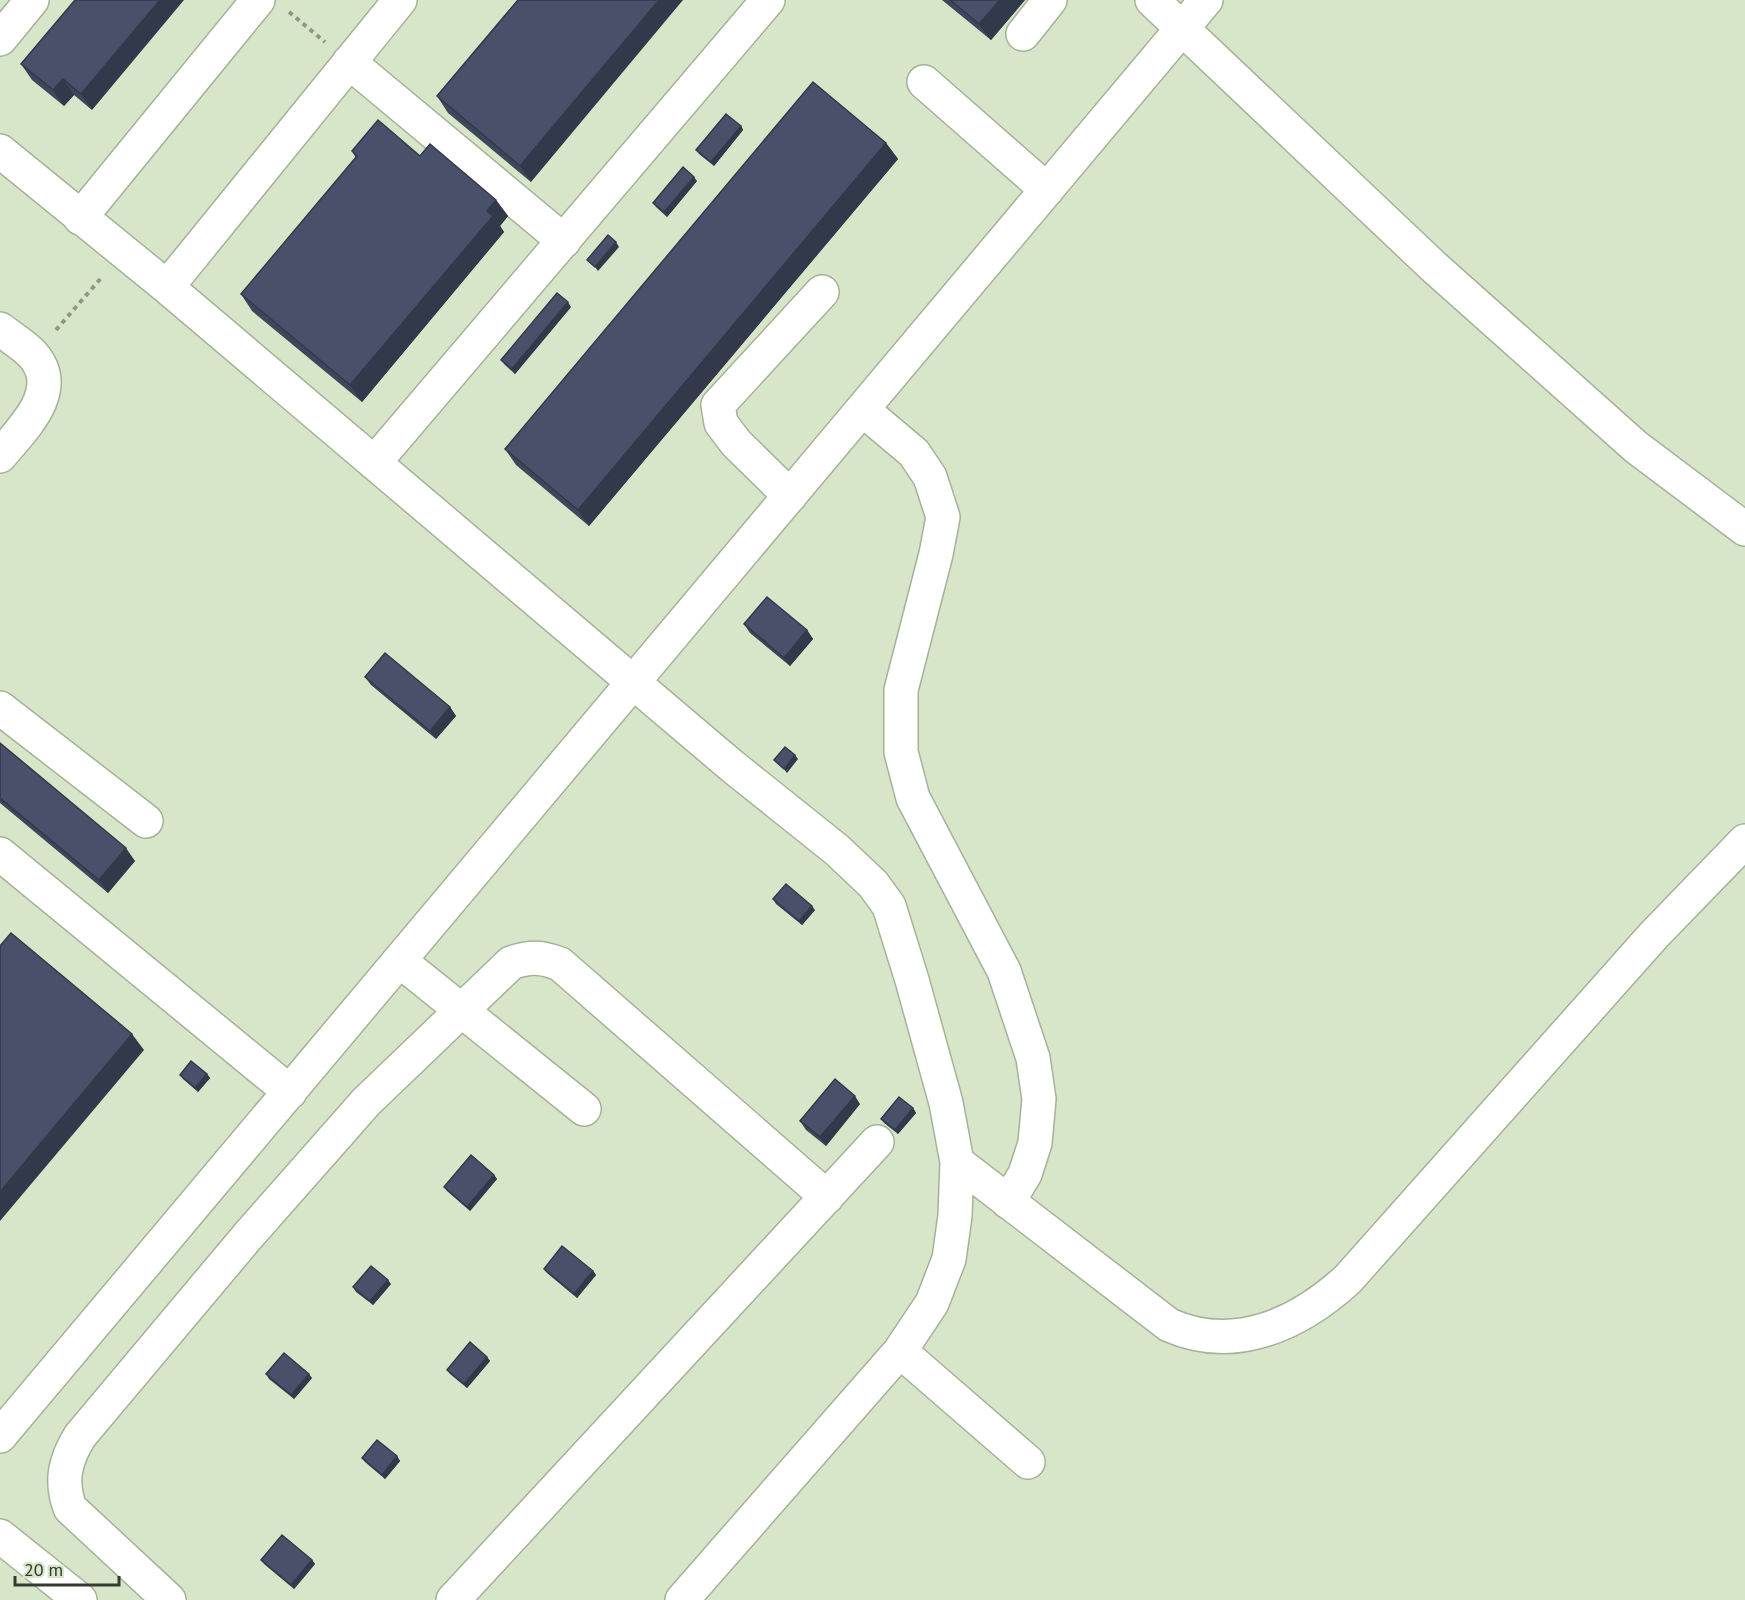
<svg xmlns="http://www.w3.org/2000/svg" width="1745" height="1600" font-family="'PT Sans',sans-serif">
  <rect width="100%" height="100%" fill="#d7e5c9"/>
  <g fill="none" stroke-linecap="round" stroke-linejoin="round">
    <!-- minor casing -->
    <g stroke="#a4b296" stroke-width="36">
      <path id="minor" d="M1152 0 1434 267 1636 447 1745 529
        M1023 34 1050 0
        M0 39 32 0
        M349 62 564 241
        M924 82 1047 190
        M0 151 167 287 732 766 837 850 873 884 889 906 912 980 946 1103 957 1162 955 1216 949 1259 932 1303 900 1351 682 1600
        M80 218 258 0
        M167 287 400 0
        M0 329C10 337 24 345 33 355 64 391 22 429 0 456
        M863 410 914 453 930 477 943 517 936 554 901 690V752L913 798 1004 971 1033 1058 1039 1099 1035 1143 1025 1174 1008 1202
        M374 463 768 0
        M790 496 736 443 721 423 718 405 822 292
        M0 708 146 821
        M0 854 290 1092
        M400 961 584 1109
        M957 1162 1169 1325C1235 1354 1299 1324 1348 1279L1654 935 1745 841
        M900 1351 1028 1462
        M0 1436 1206 0
        M0 1536 80 1600
        M169 1600 70 1508C60 1481 65 1460 80 1436L247 1237 366 1102 511 963C530 956 542 957 560 964L827 1197
        M453 1600 877 1142"/>
    </g>
    <!-- path -->
    <path stroke="#8e9984" stroke-width="4" stroke-dasharray="4.5 4.5" stroke-linecap="butt" d="M289 12 325 42
      M56 330 102 277"/>
    <!-- minor -->
    <use href="#minor" stroke="#fff" stroke-width="33"/>
  </g>
  <!-- wall -->
  <path fill="#3e465a" d="M75 0 92 110 74 95 64 106 32 80 21 64Z
    M518 0 531 182 448 113 437 96Z
    M942 0H1025L991 40Z
    M741 126 743 130 714 166 699 154 696 150Z
    M886 143 898 159 589 526 516 465 505 449Z
    M352 151 420 156 496 200 508 216 500 226 504 232 362 402 252 311 241 294 356 158Z
    M697 181 667 217 656 207 653 203Z
    M571 307 515 374 504 364 501 360Z
    M744 624 807 630 813 639 790 666 750 633Z
    M365 677 450 707 456 716 436 739 371 685Z
    M0 743 135 861 108 893 0 803Z
    M773 899 815 910 802 925 776 904Z
    M207 1074 210 1078 198 1092 183 1079 180 1075Z
    M860 1104 826 1146 806 1130 800 1121Z
    M913 1108 916 1113 898 1134 884 1123 881 1119Z
    M494 1175 497 1179 470 1211 447 1191 444 1187Z
    M544 1269 593 1271 596 1275 577 1298 547 1273Z
    M391 1284 373 1305 356 1292 353 1287Z
    M487 1357 490 1361 467 1388 450 1374 447 1370Z
    M266 1374 312 1378 294 1399 269 1379Z
    M397 1456 400 1461 385 1479 365 1462 362 1458Z
    M261 1560H312L315 1564 294 1589 264 1564Z"/>
  <!-- shaded-wall -->
  <path fill="#32394a" d="M160 0H184L92 110 81 94Z
    M659 0H683L531 182 520 166Z
    M1000 0H1025L991 40 979 24Z
    M63 79 74 95 64 106 53 90Z
    M741 126 743 130 714 166 711 162Z
    M886 143 898 159 589 526 578 510Z
    M694 177 697 181 667 217 664 212Z
    M496 200 508 216 500 226 504 232 362 402 350 385Z
    M616 242 619 247 598 271 595 267Z
    M568 302 571 307 515 374 512 369Z
    M807 630 813 639 790 666 784 658Z
    M450 707 456 716 436 739 430 731Z
    M795 755 798 759 787 773 784 769Z
    M126 848 135 861 108 893 99 880Z
    M812 906 815 910 802 925 799 921Z
    M132 1034 144 1050 0 1221V1192Z
    M207 1074 210 1078 198 1092 195 1088Z
    M855 1096 860 1104 826 1146 820 1137Z
    M913 1108 916 1113 898 1134 895 1130Z
    M494 1175 497 1179 470 1211 467 1207Z
    M593 1271 596 1275 577 1298 574 1294Z
    M388 1280 391 1284 373 1305 370 1301Z
    M487 1357 490 1361 467 1388 464 1384Z
    M309 1374 312 1378 294 1399 291 1395Z
    M397 1456 400 1461 385 1479 382 1475Z
    M312 1560 315 1564 294 1589 291 1585Z"/>
  <!-- building -->
  <path fill="#485169" stroke="#32394a" stroke-width="1.5" d="M75 0H160L81 94 63 79 53 90 21 64Z
    M518 0H659L520 166 437 96Z
    M950 0H1000L979 24Z
    M813 82 886 143 578 510 505 449Z
    M726 114 741 126 711 162 696 150Z
    M378 120 420 156 430 144 496 200 487 211 493 216 350 385 241 294 357 156 352 151Z
    M683 167 694 177 664 212 653 203Z
    M608 235 616 242 595 267 587 260Z
    M557 293 568 302 512 369 501 360Z
    M767 597 807 630 784 658 744 624Z
    M385 653 450 707 430 731 365 677Z
    M0 743 126 848 99 880 0 798Z
    M785 747 795 755 784 769 774 760Z
    M786 884 812 906 799 921 773 899Z
    M11 933 132 1034 0 1192V946Z
    M191 1061 207 1074 195 1088 180 1075Z
    M835 1079 855 1096 820 1137 800 1121Z
    M899 1097 913 1108 895 1130 881 1119Z
    M471 1155 494 1175 467 1207 444 1187Z
    M562 1246 593 1271 574 1294 544 1269Z
    M371 1266 388 1280 370 1301 353 1287Z
    M470 1342 487 1357 464 1384 447 1370Z
    M284 1353 309 1374 291 1395 266 1374Z
    M377 1440 397 1456 382 1475 362 1458Z
    M282 1535 312 1560 291 1585 261 1560Z"/>
  <!-- scale -->
  <path d="M15 1576v9h104v-9" fill="none" stroke="#343a2f" stroke-width="3"/>
  <text x="24" y="1576" font-size="18" fill="#343a2f" stroke="#d7e5c9" stroke-width="4.5" paint-order="stroke">20 m</text>
</svg>
